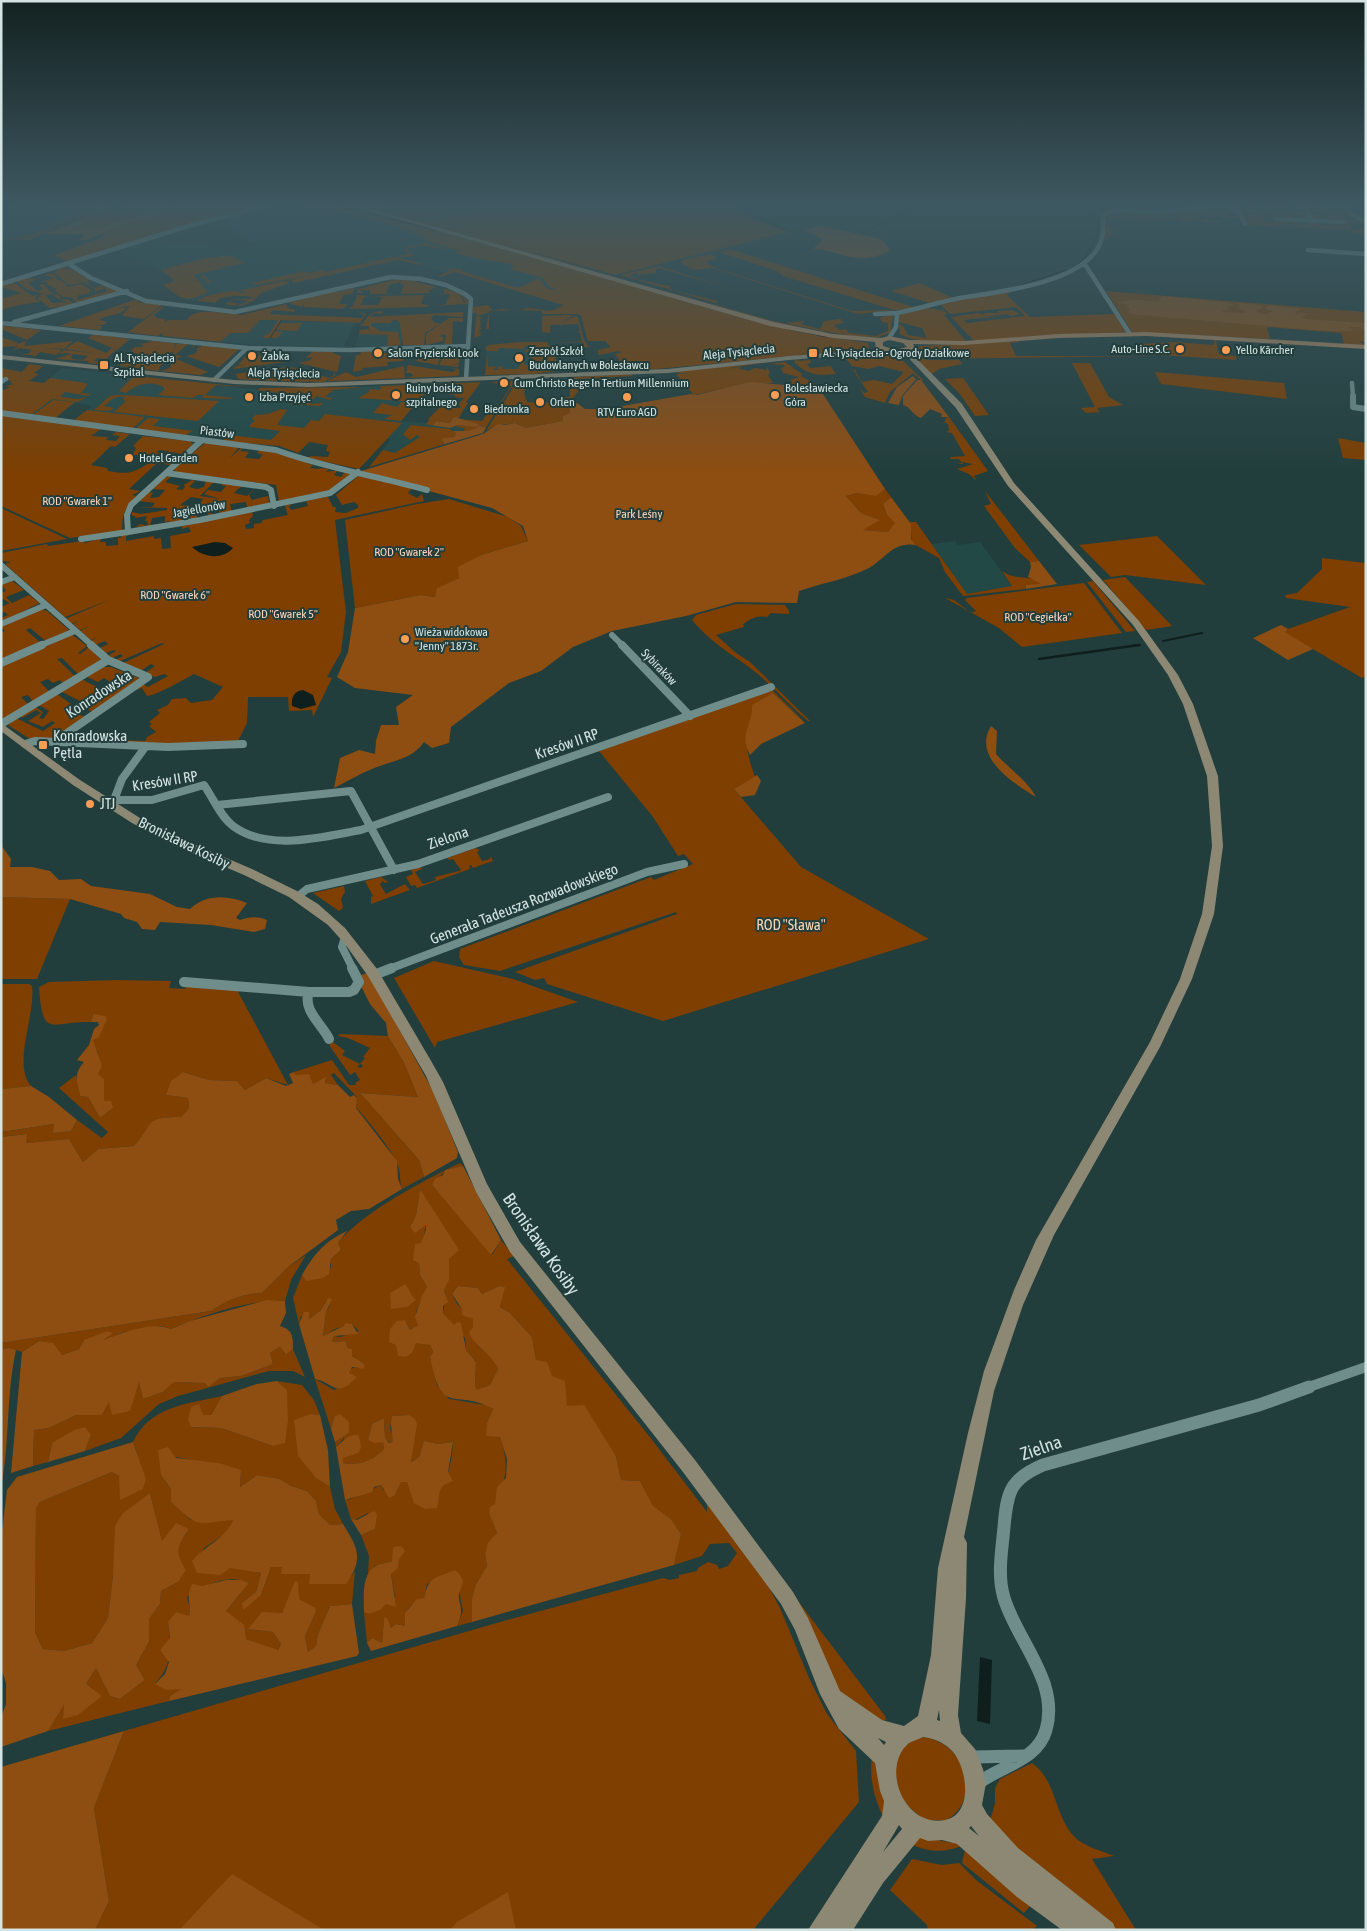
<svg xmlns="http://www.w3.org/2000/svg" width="1367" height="1931" font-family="'Asap Condensed',sans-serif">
  <rect width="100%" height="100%" fill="#223e3c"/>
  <!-- built -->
  <path fill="#234947" d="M1 205H92L98 206 28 240 14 239 1 242Z
    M265 206 315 208 345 212 407 230 430 241 612 292 580 309 451 270 445 273 394 257 254 287 249 292 240 294 237 292 199 301 183 299 163 285 175 281 161 270 116 249 153 237 169 244 203 243 227 253 258 244H253L235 233 231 226 219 218Z
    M236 319 355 323 356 325 349 331H351L344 347 254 345 164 336Z
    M418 320 413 342 389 341V334L370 333 371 323Z
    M359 334 389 335 387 346 355 347Z
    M547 345 552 364 487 375 486 348Z
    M62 368 325 397 335 388 433 384 401 421 486 428 483 433 369 467 391 439 356 435 346 447 309 442 298 453 274 445 73 421 91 407 88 405 75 403 55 418 8 412Z
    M955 541 958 545 980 542 1012 586 967 594 932 544Z"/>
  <!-- green -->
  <path fill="#7e3f00" d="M108 205 115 209H126L125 205H163L147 211 141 209 140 211 144 212 134 219 108 222 105 226C93 225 85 231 72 229L74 225 86 219H83L88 212 108 214 105 210Z
    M177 205H265L69 263 55 255 102 237 105 232Z
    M271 205H347L374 211 756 322 816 335 868 343 869 348 828 352 817 348 828 353 634 371 642 364H640L626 370 615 354 621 353 619 351 598 355V350L611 347 605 341H588L581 316 578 314H542V311L521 310C535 303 547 318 563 305L454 272 442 277 438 276 451 270 442 268 462 269 461 271 518 288 539 278 546 288 561 292 549 287 543 278 510 269 514 267 510 265 512 264C493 261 475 259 455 253L459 251 431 242 426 243 449 250 420 245 407 249 410 253 415 254 411 256H416L396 257 423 264 420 265 398 260 294 283 291 281 294 279 285 281 290 283 261 293C256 300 245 306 236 306L249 301 233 299 230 303H238L235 306 221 303 226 304C235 296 243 301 253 298 248 294 212 296 217 303L199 301 198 300C203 296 229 290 235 291 240 292 240 294 246 292L238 291 310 275 256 285 252 283 304 271 309 273 323 270 325 272 408 254 404 248 429 241C394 220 309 201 268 206 254 208 233 220 224 217Z
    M357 205H377L390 208 388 207 390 205H381L473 206 434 218 422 217 431 221 481 205H735L736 211 788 232 615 275 508 245 611 276Z
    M1229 205H1238L1239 208 1252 209 1248 205 1266 209 1259 205 1275 206H1270L1271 208 1282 205 1284 209 1298 208 1292 205H1301L1306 210H1297L1294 212H1307L1310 218 1300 217 1301 215H1291L1298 219 1274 218 1269 215H1275L1271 212 1261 213 1269 219H1264L1266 223H1274L1275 220 1286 221V225L1292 226 1291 221H1306L1308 223 1300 222 1299 224 1310 225 1309 221H1320V225L1329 226 1330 222 1332 225 1344 226 1341 224 1315 219 1311 214H1318V217H1328L1325 213 1310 212 1304 205H1317V208L1315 209 1322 211V208L1328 207 1329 211H1347L1354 217H1345L1348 221 1357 219 1366 224 1350 223 1352 226 1349 227 1351 229H1362L1366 233H1354L1351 230 1246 225 1242 214 1256 215 1255 213 1240 211Z
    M1221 206 1238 213H1227L1226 216H1239L1241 218 1220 217 1214 214 1212 215 1217 217 1207 218 1209 222 1222 220 1219 223 1153 220 1152 218 1151 220 1124 219 1123 216 1121 217 1123 219 1107 217 1104 219 1114 233 1105 240 1106 214 1121 217 1118 214 1119 212H1125L1120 213 1126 215 1127 217H1135L1130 213H1141L1144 216V213L1154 214 1151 216 1164 219V217L1159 214 1168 215 1170 219 1180 221 1173 213H1193L1183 216 1194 217 1192 215H1195L1200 217 1191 220C1199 223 1203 219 1208 215L1192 211 1202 209 1207 213 1210 211 1204 208 1219 209 1218 207Z
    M88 211 82 217 28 240 8 239 30 237 16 236C22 233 25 236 31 235 41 233 58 223 68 218L62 216H74L48 230 52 229Z
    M730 249 916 308 858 314 712 268 695 270 682 264V260L711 254 718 258 706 262 715 268 852 311 894 310 783 276 777 271 719 252Z
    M221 256H232L244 263 194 275 201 284 208 282 201 277 203 275 212 282 201 285 208 292C184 304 183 299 163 285L175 281 161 270 209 257 221 258 217 257Z
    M68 266 64 269H71L90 280 86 282H95L86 283 95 288 102 285 105 286 101 288 107 287 122 292 77 303 71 297H63L55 291 56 289 46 284 48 282H40L54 278 44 275 51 273 58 278 56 280H61L67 285 66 287 82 284 91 290 89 293H94L78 295 77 300 107 291 105 288 95 292V289L84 283 85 282 69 285 53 272 57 271V269Z
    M659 266 728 288 659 268 656 269V273L640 275 635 273 630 276 640 280 670 286 672 290 718 301 716 303 620 275Z
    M27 277 36 279 29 283 37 291 43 289 39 285 43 284 54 295 57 294 62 298 58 299 52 294 45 295 52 303 69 302 59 300C65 299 68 298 74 304L50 308 38 299 42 293 28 290 17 282Z
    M616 277 777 322 847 336 785 323 805 321 800 324 820 329 824 321 874 315H876L841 319 843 323 834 325 839 330 846 329 849 333 876 336 888 331V323L882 322 880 318 891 314 893 316 890 333 878 337 851 336 870 339 778 323Z
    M401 278 399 283 390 284 386 293 392 294H370L369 290H360L363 293H357L359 290H355Z
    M402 278 436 287 428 291 431 293 400 294 403 293 401 292 404 285 400 283Z
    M7 283H15L32 296 39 294 35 298 40 302 19 305 1 310V299L21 293 1 287Z
    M920 283 953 298 933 304 891 291Z
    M435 286 462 294 469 303 464 305 465 303 464 298 456 293 461 297 464 304 434 306 446 304 450 294 436 295 445 294 443 289 447 290Z
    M354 288 352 294 343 295 339 304H347L344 309 304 307V302L303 307 288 303 336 290 338 291 333 293Z
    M1012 291 1007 295 1030 317 1117 314 1128 332 1036 336 974 341 951 317 978 313 985 315 984 313H999L998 311 1012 310 1020 314 1010 316 1008 314 981 317 1008 316 972 319 970 317 971 319 964 320 967 323 1025 316 1017 307 950 314 941 305C962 295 990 297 1012 291Z
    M1106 291 1366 312V342L1359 341 1366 346 1344 344 1341 333 1267 327 1270 339 1132 332Z
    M358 295 370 296 364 297 361 305H378L382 297 373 296 433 295H424L421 304 429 305 427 307 349 309 352 307 357 297 355 296Z
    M137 299 138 302 162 305 144 319 124 316 122 315 130 306H125L118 309 127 307C119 318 108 313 99 320L107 322 103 325H94L102 326 100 330 59 326Z
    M286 304 288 308 295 310 294 312 273 310 270 314C295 316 332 316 362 318L364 315 357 311 366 314 360 323 281 320 279 326 282 323H302L297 331 277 330V327L275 331 282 332 278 338H263L266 334H269L278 320H260L250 333 258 320 248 333H231L221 341 223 342 163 336 162 333 158 336 133 333 135 332 127 333 161 307 165 306 154 315 157 318 165 319V322L169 320H187C192 307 223 313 231 314 240 314 253 308 262 309L236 314 242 315Z
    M489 305 492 311 502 309 514 310 489 311V329H486L489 312 478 316 482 318 479 320H482L479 321 482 323H479L482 325 479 326H482L479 327 482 329 478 330 482 331H478L482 333 478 334 482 335 470 340 474 338 477 313H473V307Z
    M928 308 945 311 947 314 944 315 966 341C947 342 918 344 900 334L899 324 903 326 908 335 927 338 922 328 899 322V315Z
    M382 311 383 314 374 313 370 317 463 312V317L435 315 431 317 434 323H441L425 333 424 345H403L400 323 397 320 391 321 392 323H371V326L378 329V331L398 332 401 345 387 346 388 335 359 334 360 330 369 329V326H361C368 316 370 312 382 311Z
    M568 315H574L561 323 576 316 578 317 584 340 589 347H584L583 345 585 344 580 342 556 343 582 341 580 333 577 332 580 331 578 324 550 325V333L542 332V316Z
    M449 318H463V322L453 321 452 344H444L446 336 444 334 440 336 444 338 443 341 426 345V334Z
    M1 326H5L41 330 27 340 1 329Z
    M93 335H99L98 337 101 335 130 339 117 350 88 338Z
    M1 337 18 343 15 345 26 341 25 346 73 341 64 349 46 348 62 350 56 355 40 352 34 357 32 355H19L28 354 32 350 20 348 13 350 18 346 1 347Z
    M144 340 141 342 144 340 175 343 174 352 143 358 131 351 135 347H142L144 345 139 344 152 342Z
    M1214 340H1216L1219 354 1236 356V360L1147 354 1140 344 1176 342 1214 345Z
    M77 341 106 353 112 348 116 350 106 359 97 358 94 361 101 362 99 364 87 363 89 361 55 359 71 354H74L71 356 72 359 83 360 88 356 66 353 58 354 64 350 101 354 65 349Z
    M1017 341 1025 345 1019 342 1010 343 1016 356H1143L1138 353H1143L1145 356 934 359 925 358 915 353 920 346Z
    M521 342H547L561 370 535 374 485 375 487 353 488 367 496 366 493 370H497L498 367 502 366V369H518L522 361H524V365H532V352H524L527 349 531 348 530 346H524V349L499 348 498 351H486V346H491L487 345Z
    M176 344H195L194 347H192L194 344H188L175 355 182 356 176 359 208 372 200 375 161 371 170 368Z
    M204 345 239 349 223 364 218 363 223 365 219 367 186 356 194 354 198 351 196 349Z
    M423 349 459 348V363L452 365 459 364 458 367 439 365 443 358 439 360 438 365 415 361 422 358V351H419Z
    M404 350 415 351 404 350 403 361 387 362 388 366 362 368 363 370 353 372 356 355H361L360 351H380L376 355 380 354 381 351 388 354 389 351Z
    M267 351 280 353 282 351 285 362 233 369 236 366H244L238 365 246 356 249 358 259 353 258 356 267 354Z
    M313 351 333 352V353L341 356 337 372 299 363 311 360 312 357 306 358Z
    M880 354 867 356 882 354 898 356 923 380 922 381 913 373 890 392 885 403 865 397 858 386 864 393 868 392 853 370H857L855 371 862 382 874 380 892 384 904 372 879 366 868 369 852 366 844 356Z
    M912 354 927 360H959L962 364 939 369 931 375Z
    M121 358H125L122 362 172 359 160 366 159 371 120 366Z
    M797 359 798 361 810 360 811 363 807 364 810 368 833 366 831 367 836 374C818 376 807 375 794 362L796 360 791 361Z
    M785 362 802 374 801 376 825 390 821 391 819 388 786 384 793 383 790 380 799 377 783 373 781 368 785 367 784 365 769 364Z
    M762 363 724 369 741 367 740 369 749 371 755 368 767 370V366L770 373 768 375 773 383 745 384 694 395 676 374 687 373H676L679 371Z
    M1072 363H1090L1109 397 1123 405 1097 408 1100 412 1086 413 1081 408 1095 407Z
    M29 364 43 366 34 373 39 374 29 381 44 383 50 378 86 383 87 385 81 393 91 394 88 396 65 392 60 397 78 399 87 397 78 402 52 399 31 415 1 411V391L10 387 5 386 14 384 10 383 12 381 6 380 8 378 1 380V371H3L1 368 22 372Z
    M408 365 452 372 456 370 453 368 459 369V375L456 376 407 378 413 376 411 373H406Z
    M404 366 405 378 360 380 357 377 359 380 327 381 346 372 356 377Z
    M287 367 278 381 238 379 236 374Z
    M291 367 329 378 334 375 333 373 336 375 324 382 280 381Z
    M1155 372 1284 383 1287 399 1161 384Z
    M631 374 632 376 576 379 577 390H579L573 398 575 404 570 408V413L564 421 526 428 515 423C504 425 496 424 486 431L517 381 525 387 524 393 527 402 545 403 559 400V398L570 397V385L566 384 575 377Z
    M134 376 256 388 216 385 205 395 234 398 231 399 202 398 204 395H198L193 398 158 395 164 390V387C149 380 137 384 126 393L119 391Z
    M963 378 989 415 975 416 960 394 945 379Z
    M515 381 485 429 486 427 481 426 475 430 463 432 465 428 456 427 458 425 477 426 478 424 456 419 450 423 436 421 433 425 426 424 430 419H428L441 406 461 408 459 404 464 398 455 397V395L433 392 440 384 481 382 466 402 468 403 458 419 482 421 493 406 499 405 511 386 490 382Z
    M433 384 418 402 358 398 369 392V389L380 390 381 386Z
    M363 387 333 390 325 397 332 398 330 400 317 396 310 401 311 404 323 403 320 406 290 404 294 401 293 399 296 395 257 390 260 388Z
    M116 395H123L219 401 198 421 114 412 126 401 123 400 125 397C116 395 112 399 104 406L114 408 110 411 94 410 110 396Z
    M53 400 75 402 55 418 33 415Z
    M402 402 416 403 401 421 384 419 392 415 373 413 382 403 397 407Z
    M281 409 287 410 277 425 304 428 311 420 319 421 325 414 402 423 359 469 308 458 311 456 328 457 330 452 326 451 328 445 309 442 298 453 280 446 222 441 229 435 271 440 280 431 250 427V425L255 420 252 419 255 415 268 414Z
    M87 410 145 417 131 430 73 421Z
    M1 414 101 429 91 436 108 437 106 440 116 441 120 436 112 435 116 432 130 434 115 447 111 446 91 465 107 468 108 471C115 472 124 474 131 472 145 468 161 451 177 459L170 465 157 463 129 489 141 491 132 495 136 496C125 508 122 514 122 531L70 538 1 506Z
    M949 417 988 471 974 476 977 481 969 474 957 469 973 464 962 462 963 464H956L962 463 959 459H950L951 457 965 456 952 433 946 432 949 431 948 424 944 422 946 420 945 418Z
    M148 418 160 419 153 426 194 431 190 432 184 437 134 430Z
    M411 425 449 429 457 433 456 438 442 441 445 444 369 467 383 450 395 453 420 437 417 435 410 440 403 434Z
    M143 436 190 441 193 444 181 454 173 452 170 455 166 454 169 451 159 450 156 452 160 453 147 460 141 459 145 455H132L136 448 133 446Z
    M1338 438 1366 443V460L1343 458Z
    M205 443 239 447 230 458 241 448H243L240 451 249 452 245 458 259 459 263 455 257 453 260 449 278 452 313 465 310 468C321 470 320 467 329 469L326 472 338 470 334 475 341 477 346 471 350 475 329 491 279 502 276 485 176 472 174 469Z
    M359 475 412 488 408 493 417 498 422 494 424 501 335 520 346 612 341 652 327 677 332 678 313 717 312 710 289 711 288 697H248L247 723 237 743 168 746 61 741 65 738 145 741 147 737 156 732 149 726 152 724 149 722 160 713 157 710 168 705 172 699 186 698 191 703 212 700 223 687 194 674C185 679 155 696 147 696L142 688 136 690 143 684 148 687 168 676 164 674 155 677 145 673 155 666 151 664 139 672 119 665 164 644 162 643 118 662 115 660 123 656 121 654 112 658 109 655 116 651 114 650 106 653 100 648 108 644 105 641 96 645 91 641 98 637 91 640 80 631 90 626 80 630 73 624 79 621 71 624 65 619 109 600 65 617 5 564 11 562 2 561 1 553 47 544 48 546 82 541 85 543 101 538 100 542H106V546L118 545V538H121V535L136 533 126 536V541L154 536V539L161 538 162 549 171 548 170 536 191 532 189 527 182 529V526L252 512 253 516 249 520 250 523 245 525 246 529 254 528V524L261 523 263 520 288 515 285 506 291 504 289 507 291 510 308 506 306 501 325 497H328L333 507H336L335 512 346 513 358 508V505L354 502 342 505 336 495Z
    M172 476 165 482 180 486 176 489 182 490 185 487 184 485 192 480 195 481 189 487 197 489 204 487 206 481 214 482 200 496 220 499 204 494 208 490 221 492 226 486 221 485 223 483 245 486 239 488 234 493 247 496 256 487 249 495 252 500 268 496 269 503 244 508 247 507 246 502 230 504 232 512 220 514 218 508 211 510 212 516H209L205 506 198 507 203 499 191 497 180 505 194 506 197 519 191 520 188 509 175 512 176 518 181 517 182 522 170 524 169 521 165 522V516L152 518 150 526 136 527 140 524 148 526 147 521H145L147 516 135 518V516H132V512L141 514 167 510V508L134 507H152L155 503 139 501 149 492 153 493 150 498 159 497 165 490 153 489 165 477Z
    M885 489 891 497 883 504 887 515 896 523 888 532 862 530 879 520 861 513 846 496 857 493 876 495Z
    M985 491 1039 561 1030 562 1015 548 984 506 991 504Z
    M449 499 508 517 521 526 528 541 481 555 459 578 438 588 435 597 421 595 355 608 345 520 417 504Z
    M1 508 67 539 1 551Z
    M910 522H916L967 594 1012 586 1002 571C1015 581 1028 574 1042 583L1037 586 1027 585 1025 589 963 596 945 572 939 558 912 543Z
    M1157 536 1206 585 1125 575 1111 577 1079 545Z
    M1322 558 1366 563V676L1362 678 1284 632 1288 629 1350 607 1286 598 1285 595 1297 593 1322 569Z
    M1125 577 1172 626 1146 630 1103 580Z
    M11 580 24 590 6 597 12 603 29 595 40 603 1 622V618L8 615 5 612 1 613V607L10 603 1 598V593L6 591 1 584Z
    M1093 581 1135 631 1126 632 1087 582Z
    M1084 583 1122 633 1022 647 999 628 945 598 954 600 971 613 976 611 965 600 967 598Z
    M736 604 785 605 789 611V614L771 613 767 617C756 615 751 619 743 624L744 627 716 635 736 653 750 662 810 721H808C790 706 775 688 758 674 733 654 714 646 692 620L696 615Z
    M41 609 47 611 69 630 47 642 30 628 26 630 42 644 1 661V633L5 631 1 626Z
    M71 635 74 636 87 646 78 653 80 654 89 647 101 660 79 675 62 658 57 659 76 677 64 684 60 680 53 683 48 679 40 682 50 692 33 702 28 695 21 697 29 705 4 720 1 718V666Z
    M100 667H111L141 679 93 712 82 707 74 712 85 717 53 739H30L8 725 16 718 43 731 55 723 52 721 43 727 28 721 41 713 36 710 22 718 20 716 35 707 43 712 39 718 43 719 49 711 39 705 57 694 75 707 82 702 60 691 81 679 99 688 112 683 104 678 98 682 85 676Z
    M771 689 805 722 773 693C744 726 740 735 755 777L734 789 801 867 929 939 663 1021 547 984 544 978 535 980 515 972 677 914 676 912 500 971 464 965 459 957 460 949 651 877 654 880 693 864 684 854 678 856 653 817 599 751Z
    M475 848 480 850 477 852 482 861 490 859 491 856 493 861 473 868 471 865 469 866 470 869 417 888 415 885 411 886 406 877 413 874 411 870 420 867 422 869 415 872 423 884 436 880 435 877 459 871 461 870 453 859 449 860 447 858Z
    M381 877 388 882 385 883 383 881 380 884 386 894 405 884 410 890 371 904V897L373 896 365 881Z
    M344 886 345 892 341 899 343 908 339 911 313 893Z
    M1 897 70 899 37 979H1Z
    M434 961 513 979 578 1002 437 1042 435 1048 394 978Z
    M118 980 171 981 169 988 185 989 187 983 236 988 288 1085 266 1078 245 1090 237 1081 209 1080 183 1072 167 1095 188 1098 189 1108 181 1117C145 1117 155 1122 134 1146L98 1149 83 1162 69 1139 26 1143V1134L1 1137V1132L55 1124 53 1133 71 1131 77 1120 102 1138 108 1132 59 1088 76 1075 80 1096 88 1097 100 1118 113 1108 104 1101 98 1074V1053L93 1045V1039L107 1019 93 1014 91 1022C49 1021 43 1040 39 987L49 982Z
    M1 984H29L32 986C36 1014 12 1064 31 1086L1 1089Z
    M340 1034 388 1036 404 1063 418 1097 360 1093 419 1160 424 1177 402 1189C399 1180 401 1173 398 1166 390 1146 370 1124 356 1107L357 1097 334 1073 331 1075 338 1085 325 1083 326 1078 313 1084 302 1075H296L294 1072 332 1060 349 1085H356L355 1083 360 1080 355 1072 350 1075 329 1045 333 1042 345 1051 342 1055 360 1064 357 1067 361 1068 363 1065 360 1064 365 1058 363 1057 370 1048 348 1038 338 1036Z
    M460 1163 463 1166 446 1170 432 1185 492 1255 501 1240 514 1256 507 1259 649 1436 707 1512V1501L758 1567 780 1608 809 1678 827 1714 856 1751 859 1802 753 1930H95L109 1901 94 1808 124 1731 507 1620 663 1578 670 1580 679 1578V1575L697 1571 698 1568 708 1562 717 1565 719 1569 728 1566 737 1553 729 1543 710 1544 702 1556 674 1565 681 1534 671 1519 653 1507 640 1481 621 1480 616 1456 601 1435 567 1406 552 1376 536 1360 532 1337 510 1313 500 1307 504 1287 499 1286 482 1294 478 1288 458 1286 452 1294 457 1304 473 1319 478 1346 493 1358 498 1369 490 1385 477 1391 475 1386 476 1362 466 1350 465 1338 443 1313 446 1295 444 1290C460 1260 432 1218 420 1189L416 1215 410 1227 426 1224 419 1263 420 1275 427 1287 416 1312 418 1325 410 1330 405 1320 413 1346 416 1342 430 1345 433 1352 430 1357 437 1385 449 1399 486 1405 493 1409 487 1423 494 1436 500 1437C511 1466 505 1488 489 1514L497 1533 485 1554 487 1566 476 1584 472 1598V1622L457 1626 463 1611 455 1570 427 1584 424 1598C408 1606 405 1609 405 1626L396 1624 391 1628 384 1618 382 1643 372 1638 367 1643 364 1612 368 1614 395 1597 391 1574 392 1561 375 1566 368 1574 369 1556 361 1535 375 1529 368 1513 355 1520 351 1519 345 1500 351 1499 381 1485 383 1490 395 1495 401 1482H407L409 1486 439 1501 438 1492C449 1478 452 1459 453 1442L438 1444 424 1441 419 1457 410 1462 416 1424 409 1415 392 1416 390 1429 393 1436 392 1443H390L385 1437 384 1418 372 1424 368 1440 383 1442 384 1449C372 1461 360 1466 343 1463V1458L346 1456 344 1438 336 1447 335 1442 349 1433 334 1417 331 1429 315 1379 334 1390 353 1381 356 1377 349 1374V1370L363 1363 352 1356 345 1341 332 1342 334 1336 340 1337 359 1331 352 1324 335 1329 323 1337 326 1312 330 1305 326 1301 321 1310 309 1319 308 1317 301 1316 299 1324 293 1298 302 1275 304 1276 331 1267V1259L341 1250 338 1243C364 1211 423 1181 460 1163Z
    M306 1255 291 1280 285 1301C250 1299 203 1315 171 1329L162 1326 124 1332 101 1341 84 1340 79 1349 62 1355 39 1341 22 1352 9 1348 1 1349V1343L211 1311C227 1300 242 1294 262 1293L288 1267Z
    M280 1347 286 1355 293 1349 305 1377 293 1371H269L178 1396 159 1404 121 1438 85 1451 91 1435 52 1443 48 1462 33 1466 34 1430 49 1428 76 1415H102L109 1401 139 1381 143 1399 163 1392 173 1382 205 1383 208 1386 220 1378 241 1376 273 1364 270 1353Z
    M277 1381 302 1385 314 1400 320 1415 311 1414 316 1478 330 1487 335 1509 343 1524 330 1525 319 1514 316 1501 307 1491 291 1486 280 1479 257 1475 240 1487 241 1470 176 1457 161 1475 171 1489V1502L191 1520H233L230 1530 203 1549 221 1575 230 1567 261 1573 256 1592 242 1603 261 1595 271 1567H282V1574H310V1584H346L355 1571 352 1604 330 1606 318 1634 316 1646 308 1652 305 1636 317 1609 289 1598 282 1613 249 1629 273 1632 281 1644 277 1651 246 1639 226 1611 249 1583C228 1573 205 1585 187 1597L190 1608 189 1616 168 1622C171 1646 173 1666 155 1683L183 1688 170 1696 169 1701 48 1731 65 1703 63 1719 101 1696 86 1684 96 1668 110 1696 120 1699 145 1680 136 1665 149 1642V1619L160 1604 161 1591 178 1582V1546L189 1529 162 1542 150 1493 113 1575 108 1618 92 1643 64 1651 43 1649 35 1632 36 1509 40 1502 112 1472 119 1476 138 1456 133 1442C150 1406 187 1404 222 1396L211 1415H203L191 1427 221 1428 273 1446 287 1390Z
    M798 1601 885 1716 886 1720 880 1721 840 1693Z
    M920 1737C963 1739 985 1796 947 1820L926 1821 901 1801 894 1768 902 1747 908 1742Z
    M872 1755 883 1788 885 1820C874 1800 869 1778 872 1755Z
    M1032 1763C1058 1781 1054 1820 1078 1840 1089 1848 1102 1851 1114 1856L1092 1859 1136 1930H1115L989 1824 995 1804V1788L1000 1779Z
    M921 1837 964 1845C945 1853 928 1853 909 1843Z
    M965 1850 1030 1906 1024 1913 962 1863Z
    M912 1859 942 1865 959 1863 976 1880 1037 1926 1032 1930H928L927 1925 890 1890Z"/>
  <!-- forest -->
  <path fill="#8e4d11" d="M108 205 105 210 109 214 105 215 101 211 94 214 95 212H88L90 210 51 206Z
    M163 205 180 206 174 207 177 210 160 211 162 212 160 215 135 223 133 221 86 240H78L86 235 81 234H45L83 219H86L87 221 82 223 84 225H74L73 229C86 230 95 225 106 226L108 222C121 221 135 221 143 212H140C143 208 146 207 152 208L150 210Z
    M822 226 881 239 890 251C880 255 871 259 860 258 844 258 830 249 813 249L823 239 805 230Z
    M1162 296 1232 303 1234 306H1227L1230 309 1221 311 1224 312 1245 313 1246 311 1238 309 1240 305 1237 303H1239L1261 305 1262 308 1256 311 1266 315 1273 311 1265 309 1268 305 1300 309 1295 312 1296 314 1308 313 1302 317 1305 319 1366 323V331L1359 327H1349L1354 331H1324L1129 314 1127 313 1130 312 1126 311 1131 309 1125 306 1130 305 1116 303C1130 298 1142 300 1158 302Z
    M913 376 916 379 902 396 899 405 888 403 897 387Z
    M917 380H921L949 417H941L942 414 930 409 921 418C912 415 911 407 903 405V396Z
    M750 382 819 388 885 489 876 496 857 493 846 496 861 513 880 520 863 530 888 532 895 523 887 515 883 504 891 497 911 524V539L916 545C893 541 886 558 869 568 848 579 822 583 799 591L797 603 736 602 686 616 612 631 573 647 541 671 509 683 451 727 449 743 432 748 424 742C412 760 390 761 372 769 359 774 346 782 334 788L340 758 359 750 375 754 376 741 381 725H399L396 707 413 695 355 688 337 677 348 652 355 608 421 595 435 597 437 588 459 578 458 567 481 555 528 541 523 526 492 508 358 472 483 434 498 424 505 425 515 423 526 428 563 421V416L570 413V408L577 403 585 409H605L691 394 697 395Z
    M454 417 479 424 477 426 486 427 483 433 445 444 442 440 444 438 455 437 456 433 453 431H468L479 427 458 425 450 428 423 424 433 425 436 421 450 423Z
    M1039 561 1057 584 1026 589V585L1041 584 1028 577 1031 567 1030 562Z
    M1281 625 1288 629 1285 632 1313 649 1288 660 1253 638Z
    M773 693 805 723 761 744 750 755C738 733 753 726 752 705Z
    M991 726 997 731 996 754C1008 768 1027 780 1036 797 1013 783 972 757 991 726Z
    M757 775 761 781 755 795 741 797 734 789Z
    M1 845 11 859 10 867H32L50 871 59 880 81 879 91 886 150 894 177 907 190 909C206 894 227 895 247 903L236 918 240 920C250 917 257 916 267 920L265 929 254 932 211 925 160 922 155 930 142 929 137 922 124 918 121 914 70 899 1 897Z
    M368 973 433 1091 458 1152 457 1158 424 1177 419 1160 360 1093 418 1097 404 1063 388 1036 386 1023 370 1004 361 986V975Z
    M93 1014 105 1016 107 1019 99 1037 93 1040 102 1066 98 1074 104 1079V1101H111L113 1108 100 1118 88 1097 80 1096C77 1080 73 1075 84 1062L77 1060 89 1045 94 1029 99 1025 98 1022H91Z
    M183 1072 209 1080 237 1081 245 1090 266 1078 286 1086 293 1083 289 1074 294 1072 296 1075 309 1074 313 1084 326 1077 325 1083 338 1085 350 1097 354 1095 357 1098 356 1108 397 1161 398 1179 402 1189 369 1209 351 1211 336 1220 338 1230 288 1267 262 1293C242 1294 227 1300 211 1311L1 1343V1137L27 1134 26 1143 69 1139 83 1162 98 1149 134 1146C155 1122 144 1117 181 1117L189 1108 188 1098 166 1095 171 1081Z
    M31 1086 49 1097 77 1120 71 1131 53 1133 54 1124 1 1132V1089Z
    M463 1166 501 1240 491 1255 432 1185 435 1179 443 1175 445 1170Z
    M420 1189 459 1250 449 1259V1280L444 1290 448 1302 443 1306V1313L454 1325 457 1322 461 1323 466 1350 476 1362 475 1386 477 1390 490 1385 498 1369C490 1351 474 1347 469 1332L473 1327V1319L462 1315V1309L452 1294 458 1286 478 1288 482 1294 499 1286 505 1287 500 1307 510 1313 532 1337 536 1360 547 1362 552 1376 565 1381 567 1406 584 1405 616 1456 621 1480 640 1481 653 1506 671 1519 681 1534 674 1565 472 1622V1598L476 1584 487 1566 485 1554 488 1543 497 1533 489 1514 490 1507 495 1504 497 1487 506 1478 507 1459 500 1437 486 1436 487 1423 493 1409C454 1387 442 1419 430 1357L433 1352 430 1345 416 1343 412 1353 406 1357 398 1356 396 1345 389 1342 390 1329 397 1321 405 1320 410 1330 418 1325 415 1317 422 1296 427 1287 420 1275 419 1263 413 1260 415 1244 421 1243 426 1230V1225L415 1233 410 1227 416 1215Z
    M347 1231 338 1243 341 1250 331 1259 329 1274 323 1278 306 1281 302 1275C314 1254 325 1241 347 1231Z
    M405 1284C410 1289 410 1295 416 1300L407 1307 391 1309 390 1293Z
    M328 1298 332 1299 326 1312 323 1336 344 1326 345 1323 352 1324 358 1334 334 1336 332 1342 345 1341 348 1348 352 1349V1356L363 1363 365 1367 362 1369 357 1367H352L349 1373 357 1377C336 1400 333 1382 315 1379L299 1324 304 1312H309V1319L321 1310Z
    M267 1300 285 1301 286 1313 280 1326C293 1330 293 1337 293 1349L286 1355 280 1347 270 1353 273 1364 241 1376 220 1378 208 1387 205 1383 174 1382 163 1392 143 1399 139 1382 130 1411 112 1415 109 1402 102 1415H76L49 1428 34 1430 33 1466 11 1473 22 1352 39 1341 53 1343 62 1355 79 1349 84 1340 107 1331 113 1333 103 1340C123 1333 150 1321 171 1329L190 1321Z
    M9 1348 16 1350C6 1395 10 1442 1 1488V1349Z
    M277 1381 287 1390 288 1420 285 1443 273 1446 221 1428 191 1427 188 1420 191 1407 199 1404 203 1415H211L222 1396 257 1384Z
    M311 1414 320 1415 328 1450 330 1487 316 1478 298 1456 294 1420Z
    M340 1414 349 1422V1433L335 1442 331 1429 334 1417Z
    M409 1415 415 1419 417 1424 411 1462 419 1457 424 1441 438 1444 453 1442 448 1472 453 1481C434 1488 442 1493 437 1508L425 1509 414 1503 407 1482H401L395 1495 389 1498 381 1485 374 1487 372 1492 345 1500 336 1447C343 1441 348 1434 358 1435 367 1456 353 1454 343 1458V1463C359 1466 372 1461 384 1449L383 1442 375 1443 368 1440 372 1424 384 1418 385 1437 389 1443H392C394 1434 389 1428 392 1416Z
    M85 1427 91 1435 85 1451 48 1462 52 1443 74 1430Z
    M133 1442 146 1479 143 1489 120 1500 119 1476 112 1472 40 1502 36 1509 35 1632 43 1649 64 1651 92 1643 108 1618 113 1575 115 1526 123 1513 150 1493 162 1541 176 1523 189 1529C177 1547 174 1551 186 1570L178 1582 161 1591 160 1604 149 1619V1642L136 1665 145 1680 120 1699 110 1696 96 1668 86 1684 102 1696 78 1715 63 1719 64 1705 48 1731 1 1747V1717L6 1704V1683L1 1668V1539L7 1490 17 1477Z
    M168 1447 176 1458 219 1463 241 1470 240 1487 257 1475 280 1479 291 1486 307 1491 316 1501 319 1514 330 1525 343 1524C358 1548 364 1559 346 1584H309L310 1574H281L282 1567H271L261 1595 243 1610 242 1603 256 1592 261 1573 230 1568 221 1575 197 1573 192 1561C204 1547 228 1536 233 1520 195 1523 201 1530 171 1502V1489L161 1475 158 1450Z
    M374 1511 377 1514 375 1529 361 1535 351 1519 357 1520Z
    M401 1546 405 1551 399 1559 398 1568 391 1574 396 1607 386 1604 380 1610 368 1614 364 1612C364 1598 361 1574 376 1566 381 1563 387 1563 392 1561L393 1547Z
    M455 1570C471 1583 457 1587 459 1599 462 1612 462 1613 457 1626L371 1651 367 1643 372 1638 382 1643 384 1618H387L391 1628 396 1624 405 1626V1613L417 1599 424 1598C429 1575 435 1579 455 1570Z
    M226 1580H242L249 1583 226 1611 244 1625 246 1639 278 1650 281 1644 273 1632 248 1629 262 1612 282 1613 295 1581 298 1582 299 1599 317 1609 305 1636 308 1652 316 1646 318 1634 330 1606 352 1604 359 1653 357 1656 169 1701 170 1696 181 1689 166 1690 155 1684 165 1674 169 1662 160 1650 170 1638 168 1622 176 1612 189 1616C192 1601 185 1601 192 1584L202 1586Z
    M124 1731 94 1808 109 1901 95 1930H1V1767Z
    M232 1874 324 1930H179Z
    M508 1892 516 1930H450L457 1922Z"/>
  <!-- water -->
  <path fill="#0f1f1e" d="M215 542 225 543 233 548C222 560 204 558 192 547Z
    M303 690 313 695 316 705 301 709 292 706C291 698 294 691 303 690Z
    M980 1657 992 1660 990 1724 977 1721Z"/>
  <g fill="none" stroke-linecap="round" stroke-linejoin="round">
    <!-- stream-far2 -->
    <path stroke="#0f1f1e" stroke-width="1" d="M334 205 435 230
      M737 205 740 212 789 231
      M1083 205 1087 212 1099 217
      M859 235 920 205
      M1076 266C1091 252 1100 239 1099 218
      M1015 287 1067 270
      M788 329 827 337
      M270 338 281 321"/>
    <!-- stream-far1 -->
    <path stroke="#0f1f1e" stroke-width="2" d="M1163 641 1202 633
      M1130 646 1140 645"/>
    <!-- stream -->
    <path stroke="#0f1f1e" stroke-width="2.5" d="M1039 659 1139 645"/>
    <!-- street-far4 -->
    <path stroke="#6f8d8b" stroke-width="4.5" d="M1224 205 1239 212 1245 224
      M1303 205 1313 221
      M1321 205 1346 208
      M1346 205 1350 213 1366 222
      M1275 219 1343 222
      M1308 250 1366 254
      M1084 263 1130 334
      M69 264 91 278 146 301 235 312 391 277 421 279 446 285 465 294 471 299 466 379
      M1 284 192 225 269 205
      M875 314 897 313
      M14 322 127 291
      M1 323 247 348 350 350 468 346
      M889 338 896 327 897 313C918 309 939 302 960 298 997 292 1091 283 1102 238 1104 230 1103 222 1102 215 1119 206 1141 213 1159 212 1180 211 1201 208 1221 205
      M214 380 247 348
      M1 382 6 379
      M1352 383 1353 397"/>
    <!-- street-far3 -->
    <path stroke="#6f8d8b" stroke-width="6" d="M1353 396V407L1366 409
      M1 413 276 450C325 468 377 476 427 490
      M201 441 131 505 127 515 128 532 200 520 330 493 358 472
      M166 473 266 487 271 490 274 506
      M81 539 128 532
      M1 565 93 646
      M1 582 15 577
      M1 624 46 605
      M612 635 623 646
      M39 646 75 631"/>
    <!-- street-far2 -->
    <path stroke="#6f8d8b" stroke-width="8" d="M622 645 690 716
      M1 663 42 645
      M1 724 108 660
      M54 742 148 677 108 660 91 645
      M25 744 35 741 168 747 243 744
      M114 800 122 779 146 746
      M109 804 114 800H152L204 785C213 798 220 816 233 826 268 852 322 837 361 830L771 687
      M217 805 351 791 394 870
      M297 897 307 889 418 864 608 797
      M345 937 342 947 353 969
      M389 969 647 872 684 864"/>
    <!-- street-far1 -->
    <path stroke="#6f8d8b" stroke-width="10" d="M374 975 392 968
      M184 982 309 992H349L354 990 359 982 352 968
      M309 992C302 1010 322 1024 329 1039
      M1306 1388 1366 1367"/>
    <!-- street -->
    <path stroke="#6f8d8b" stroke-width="13" d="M969 1755 975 1757 1023 1756
      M976 1785C998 1766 1037 1762 1046 1730 1060 1682 1017 1641 1004 1598 997 1575 1002 1550 1004 1527 1007 1492 1010 1479 1043 1465L1259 1405 1309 1387"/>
    <!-- secondary -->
    <path fill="#8c8873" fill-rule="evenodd" d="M887 349 891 351 889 352 789 360 668 373 309 387 234 384 1 359V355L234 380 309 383 668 369 789 356Z
      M904 350H908L962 404 1014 483 1139 621 1178 675 1193 704 1218 776 1223 846 1214 914 1192 979 1160 1047 1054 1235 1023 1305 994 1391 964 1537 967 1543 966 1598 958 1715 961 1733 975 1749 983 1769 986 1783 982 1805 987 1814 1018 1848 1113 1923 1116 1930H1062L1017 1897 957 1844 942 1840 928 1841 920 1838 883 1883 853 1930H808L882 1816 884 1801 880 1791 875 1763 839 1729 820 1694 795 1630 781 1604 683 1472 510 1252 476 1192 426 1076 368 976 345 944 328 925 289 897 244 875 173 845 132 823 73 785 1 731V723L80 780 140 818 182 839 252 869 297 891 318 904 345 928 377 969 430 1059 443 1082 487 1184 520 1242 695 1460 793 1592 808 1618 840 1691 882 1720 904 1726 918 1716 931 1655 938 1568 968 1433 984 1371 1014 1290 1036 1240 1150 1042 1180 979 1202 914 1212 846 1207 776 1183 704 1168 675 1133 625 1008 486 956 408 902 351ZM939 1710 940 1721 937 1720ZM923 1737C935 1739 944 1742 953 1752 967 1768 974 1814 945 1820 904 1828 880 1767 909 1743 913 1741 919 1739 923 1737ZM878 1738 886 1742 884 1745ZM899 1825 902 1829 883 1852ZM971 1826 979 1836 969 1828Z"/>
    <!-- primary -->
    <path fill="#a9835c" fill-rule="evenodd" d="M349 205H358L774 322 833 334 881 338 889 336 909 340 964 341 1058 334 1147 332 1366 345V349L1147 336 1058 338 964 345 913 344 915 347C904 358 888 356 876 349L875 342 833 338 770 326ZM889 340 903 343 907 347 895 350 883 346V342Z"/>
    <!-- rail -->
    <path stroke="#778d8c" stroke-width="1" stroke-dasharray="3 3" stroke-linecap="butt" d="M1 208 24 205"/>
  </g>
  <!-- sky -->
  <linearGradient id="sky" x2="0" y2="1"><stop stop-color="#132221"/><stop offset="0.43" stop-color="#3e5861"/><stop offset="1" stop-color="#3e5861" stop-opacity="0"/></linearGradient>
  <rect width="1367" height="475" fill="url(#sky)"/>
  <!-- markers -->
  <g fill="#fc9d53" stroke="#223e3c" stroke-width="2">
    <circle cx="1180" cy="349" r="5"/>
    <circle cx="1226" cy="350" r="5"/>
    <circle cx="378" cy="353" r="5"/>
    <rect x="808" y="348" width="10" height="10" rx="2.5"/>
    <circle cx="252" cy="356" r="5"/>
    <circle cx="519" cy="358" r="5"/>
    <rect x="99" y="360" width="10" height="10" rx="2.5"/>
    <circle cx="504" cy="383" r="5"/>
    <circle cx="396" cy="395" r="5"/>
    <circle cx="775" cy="395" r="5"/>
    <circle cx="249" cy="397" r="5"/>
    <circle cx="627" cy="397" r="5"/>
    <circle cx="540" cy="402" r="5"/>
    <circle cx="474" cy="409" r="5"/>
    <circle cx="129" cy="458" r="5"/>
    <circle cx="405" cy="639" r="5"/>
    <rect x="38" y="740" width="10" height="10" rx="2.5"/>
    <circle cx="90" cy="804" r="5"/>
  </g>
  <g text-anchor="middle" stroke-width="4" stroke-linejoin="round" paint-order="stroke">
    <!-- far-poi labels -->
    <g font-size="12" fill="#d4e4e3" stroke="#223e3c" text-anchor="start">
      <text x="1170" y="353" text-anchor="end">Auto-Line S.C.</text>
      <text x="1236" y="354">Yello Kärcher</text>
      <text x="529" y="355">Zespół Szkół<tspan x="529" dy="14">Budowlanych w Bolesławcu</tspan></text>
      <text x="388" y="357">Salon Fryzierski Look</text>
      <text x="823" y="357">Al. Tysiąclecia - Ogrody Działkowe</text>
      <text x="262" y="360">Żabka</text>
      <text x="114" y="362">Al. Tysiąclecia<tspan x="114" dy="14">Szpital</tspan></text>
      <text x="514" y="387">Cum Christo Rege In Tertium Millennium</text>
      <text x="406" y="392">Ruiny boiska<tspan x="406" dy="14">szpitalnego</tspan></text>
      <text x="785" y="392">Bolesławiecka<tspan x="785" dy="14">Góra</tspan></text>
      <text x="259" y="401">Izba Przyjęć</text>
      <text x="550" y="406">Orlen</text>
      <text x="484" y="413">Biedronka</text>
      <text x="627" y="416" text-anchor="middle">RTV Euro AGD</text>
      <text x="139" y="462">Hotel Garden</text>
      <text x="415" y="636">Wieża widokowa<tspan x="415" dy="14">"Jenny" 1873r.</tspan></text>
    </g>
    <!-- far-street labels -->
    <g font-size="12" fill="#d4e4e3" stroke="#223e3c">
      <text transform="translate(739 352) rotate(-6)" y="4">Aleja Tysiąclecia</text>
      <text transform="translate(284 373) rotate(1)" y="4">Aleja Tysiąclecia</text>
      <text transform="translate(217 432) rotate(7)" y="4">Piastów</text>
      <text transform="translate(199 509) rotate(-10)" y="4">Jagiellonów</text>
      <text transform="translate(659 667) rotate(46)" y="4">Sybiraków</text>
    </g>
    <!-- far-park labels -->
    <g font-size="12" fill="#fcd5ba" stroke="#223e3c">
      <text x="77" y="505">ROD "Gwarek 1"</text>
      <text x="639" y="518">Park Leśny</text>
      <text x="409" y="556">ROD "Gwarek 2"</text>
      <text x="175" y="599">ROD "Gwarek 6"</text>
      <text x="283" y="618">ROD "Gwarek 5"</text>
      <text x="1038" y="621">ROD "Cegiełka"</text>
    </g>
    <!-- street labels -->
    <g font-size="15" fill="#d4e4e3" stroke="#223e3c">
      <text transform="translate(99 694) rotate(-33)" y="5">Konradowska</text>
      <text transform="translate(567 744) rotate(-19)" y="5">Kresów II RP</text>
      <text transform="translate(165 781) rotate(-9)" y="5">Kresów II RP</text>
      <text transform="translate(448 838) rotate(-19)" y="5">Zielona</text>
      <text transform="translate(184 843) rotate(26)" y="5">Bronisława Kosiby</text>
      <text transform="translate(524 904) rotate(-21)" y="5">Generała Tadeusza Rozwadowskiego</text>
    </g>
    <!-- poi labels -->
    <g font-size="15" fill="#d4e4e3" stroke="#223e3c" text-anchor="start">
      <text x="53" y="741">Konradowska<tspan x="53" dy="17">Pętla</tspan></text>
      <text x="100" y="809">JTJ</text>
    </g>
    <!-- park labels -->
    <g font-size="15" fill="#fcd5ba" stroke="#223e3c">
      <text x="791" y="930">ROD "Sława"</text>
    </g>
    <!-- near-street labels -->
    <g font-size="18" fill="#d4e4e3" stroke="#223e3c">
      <text transform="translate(541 1244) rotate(55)" y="6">Bronisława Kosiby</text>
      <text transform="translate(1041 1448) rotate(-19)" y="6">Zielna</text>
    </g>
  </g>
  <!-- border -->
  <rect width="1367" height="1931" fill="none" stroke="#d4e4e3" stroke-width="5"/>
</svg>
